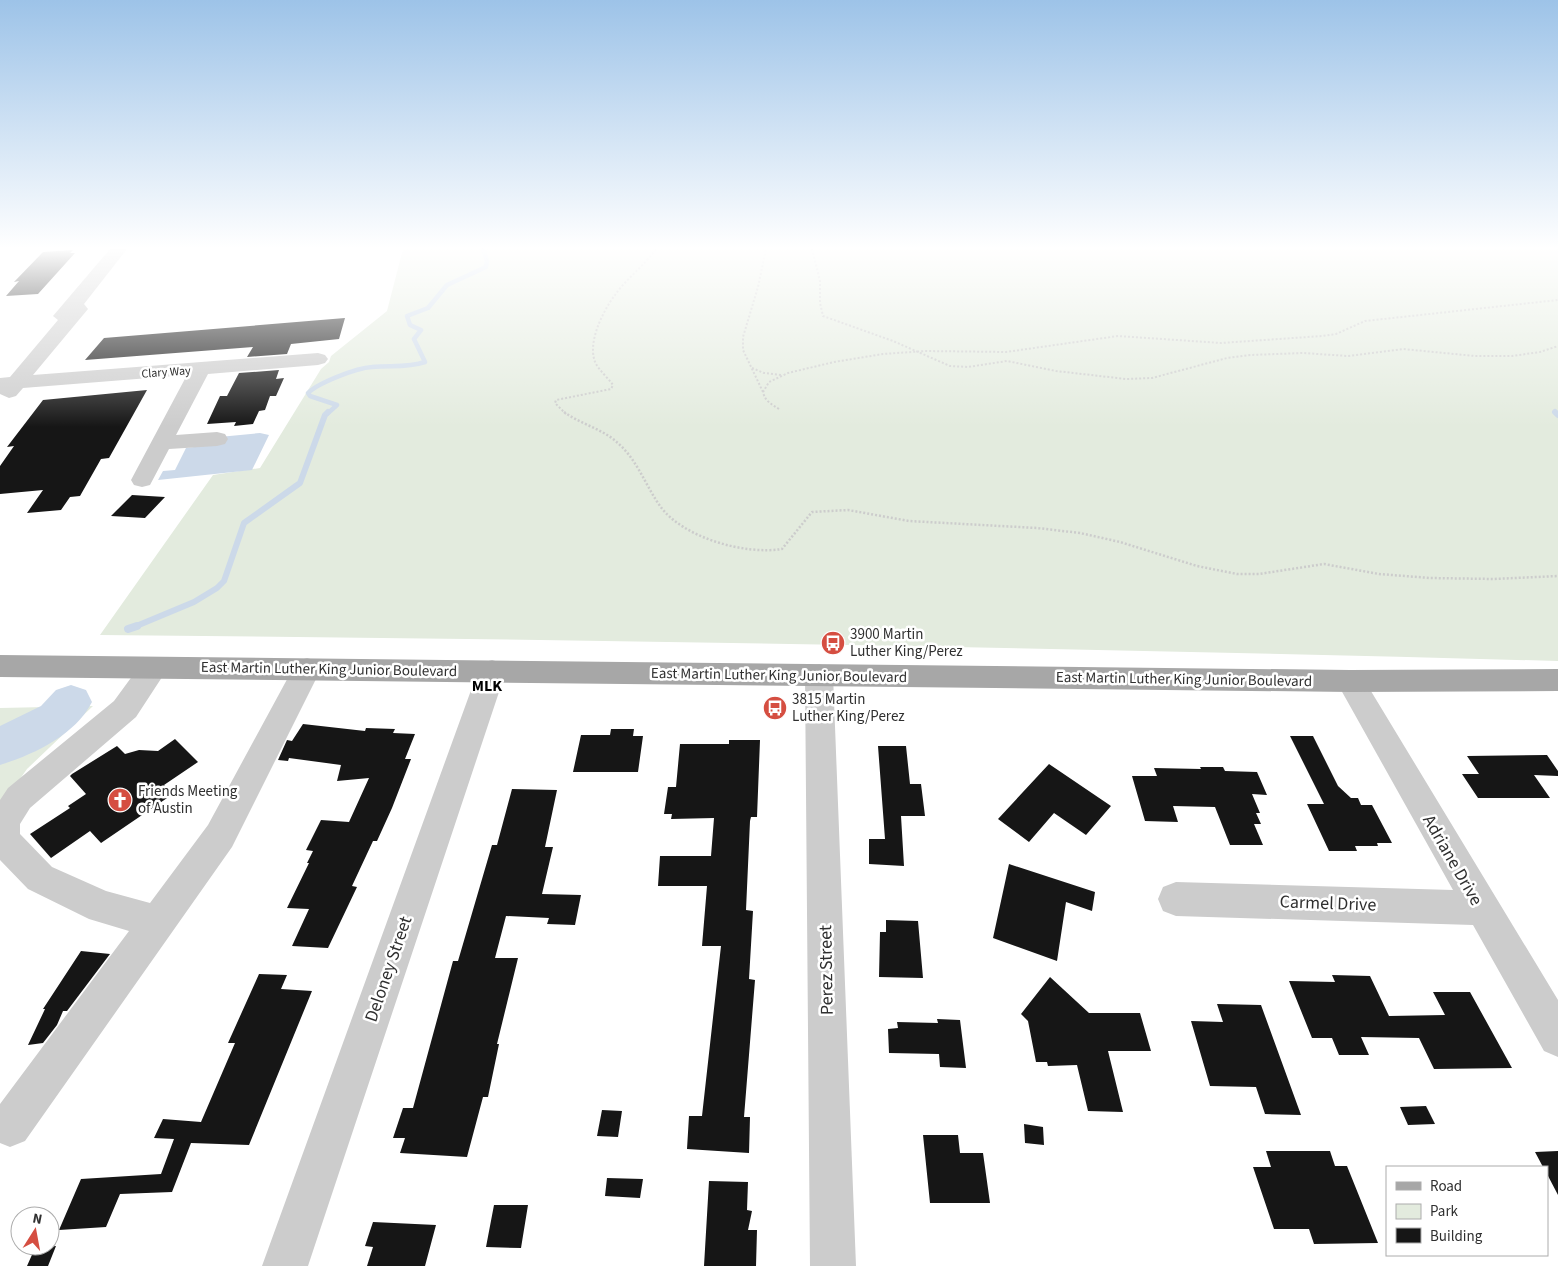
<svg xmlns="http://www.w3.org/2000/svg" width="1558" height="1266" font-family="'Source Sans 3',sans-serif">
  <rect width="100%" height="100%" fill="#fff"/>
  <!-- green -->
  <path fill="#e3ebde" d="M403 249H1558V661C1072 648 586 639 100 635L213 475 260 468 321 369 329 362 331 356 387 311Z
    M93 706 27 769 0 807V708Z"/>
  <!-- water -->
  <path fill="#ccd9e9" d="M260 433 269 435 252 470 158 480 163 471 175 470 186 448 202 446 219 437Z"/>
  <g fill="none" stroke-linecap="round" stroke-linejoin="round">
    <!-- stream-far2 -->
    <path stroke="#ccd9e9" stroke-width="4.5" d="M1555 412 1557 414
      M327 414 337 405 310 396 308 393C318 383 356 368 372 367 390 365 407 368 425 362L414 339 421 330 410 325 407 316 428 308 447 285 486 267 487 261 483 249"/>
    <!-- stream-far1 -->
    <path stroke="#ccd9e9" stroke-width="6" d="M1555 412 1558 415
      M134 627 194 602 217 588 224 581 244 523 300 483 325 415 328 412"/>
    <!-- stream -->
    <path stroke="#ccd9e9" stroke-width="8" d="M128 629 137 626"/>
    <!-- river -->
    <path fill="#ccd9e9" fill-rule="evenodd" d="M71 685 86 690 92 702C75 735 35 754 0 765V726L41 706 56 690Z"/>
  </g>
  <!-- building -->
  <path fill="#161616" d="M73 250 70 253H75L38 294 6 296 19 281 14 282 43 252Z
    M345 318 339 339 291 344 287 354 247 357 253 347 85 360 104 338Z
    M279 370 276 379 284 378 276 396H270L265 410 259 411 253 424 234 426 236 422 207 424 220 396H227L239 373Z
    M147 390 109 458 101 459 80 496 70 497 61 510 27 513 43 490 0 494V466L14 446 7 447 43 400Z
    M132 495 165 497 145 518 111 516Z
    M303 724 365 731 366 728 395 729 393 733 415 734 405 759H411L392 808 377 841H373L352 886 357 887 328 948 292 946 309 909 287 908 309 863H307L313 851 306 850 321 820 349 822 369 778 337 781 341 765 289 758 288 761 278 760 287 740 292 741Z
    M611 729H634L633 736H643L638 772H573L581 735H610Z
    M1290 736H1313L1338 786 1351 798H1358L1361 805H1372L1392 843H1377L1378 846H1355L1357 851H1329L1307 804H1324Z
    M175 739 198 762 164 785 173 794 101 843 90 831 51 858 30 834 70 808 68 806 86 794 70 776 72 774 117 746 125 754 139 750 158 751Z
    M729 740H760L757 817H751L750 821 746 910 753 911 749 979 755 980 744 1117H750L749 1153 687 1149 689 1116H702L721 946H702L707 886H658L660 856H711L714 818 671 819 672 814H664L668 787H676L680 744H729Z
    M878 746H906L910 784H921L925 816H901L904 866 869 864V839H885Z
    M1547 755 1558 771V776L1534 775 1550 798H1478L1462 774H1479L1467 756Z
    M1049 764 1111 806 1086 835 1054 813 1029 842 998 819Z
    M1200 767H1223L1225 771 1257 772 1267 795 1252 794 1260 813H1256L1261 824H1254L1263 845H1230L1215 807 1173 806 1178 822 1145 821 1132 776H1157L1154 768 1201 769Z
    M512 789 557 790 545 847H553L542 894 581 895 575 925 547 924 549 918 506 916 495 958H518L497 1044H499L488 1097H483L467 1157 400 1153 405 1138H393L403 1108H413L453 961H458L492 845H497Z
    M1009 864 1095 892 1092 911 1066 902 1057 961 993 938Z
    M886 920 918 921 923 978 879 977 880 932H886Z
    M81 951 110 954 67 1011H63L57 1025 43 1043 28 1045 45 1009H43Z
    M259 974 287 975 281 989 312 991 249 1145 191 1143 172 1192 120 1194 106 1227 59 1230 81 1179 161 1174 174 1139 154 1138 163 1119 201 1122 235 1043H228Z
    M1332 975 1370 976 1389 1016 1445 1015 1433 992H1470L1512 1068 1434 1069 1419 1038 1361 1037 1369 1055H1339L1332 1038H1312L1289 981 1335 982Z
    M1050 977 1089 1013H1140L1151 1051H1108L1123 1112 1088 1111 1077 1065 1048 1066 1047 1062H1036L1028 1021 1021 1014Z
    M1217 1004 1261 1005 1301 1115 1265 1114 1256 1087 1210 1086 1191 1021 1223 1022Z
    M937 1019 960 1020 966 1068 940 1067 939 1054 889 1053 888 1029 898 1028 897 1022 938 1023Z
    M1426 1106 1435 1124 1408 1125 1400 1107Z
    M602 1110 622 1111 618 1137 597 1136Z
    M1024 1124 1043 1127 1044 1145 1025 1143Z
    M923 1135H958L960 1153H983L990 1203H930Z
    M1266 1151H1330L1335 1166H1347L1378 1243 1314 1244 1309 1229H1274L1253 1167H1271Z
    M1558 1151V1195L1547 1174V1167H1543L1535 1152Z
    M607 1178 643 1179 640 1198 605 1196Z
    M709 1181 748 1182 747 1210 752 1211 748 1230H757L756 1266H704Z
    M494 1205H528L521 1248 486 1247Z
    M373 1222 436 1225 425 1266H367L373 1247 365 1246Z
    M56 1246 48 1266H27L35 1248Z"/>
  <g fill="none" stroke-linecap="round" stroke-linejoin="round">
    <!-- path-far1 -->
    <path stroke="#ccc" stroke-width="2" stroke-dasharray="2 2" stroke-linecap="butt" d="M812 249 820 281V303L823 316 893 341 950 366 968 367 1007 361 1056 371 1126 379 1152 378 1227 358 1250 355 1303 353 1348 356 1403 349 1475 356H1512L1540 352 1558 346
      M752 368 764 373 782 375
      M763 392 743 350V337L758 287 766 249
      M779 409C771 404 765 401 763 392L769 382 788 373 834 362 883 354 925 351 1006 352 1118 336 1221 343 1322 336 1336 334 1365 321 1558 300
      M566 414 555 403 556 400 611 389 613 385C608 378 600 371 596 364 586 344 603 311 615 295 626 279 643 267 656 249"/>
    <!-- path -->
    <path stroke="#ccc" stroke-width="2.5" stroke-dasharray="2 2" stroke-linecap="butt" d="M564 412C582 425 604 429 620 445 638 462 646 486 660 506 683 538 745 555 782 549L812 512 848 510 909 521 1037 528 1080 533 1120 542 1197 566 1237 574H1259L1324 564 1379 574 1430 578 1494 579 1558 576"/>
    <!-- minor -->
    <path fill="#ccc" fill-rule="evenodd" d="M110 249H127L84 304 88 309 33 375 318 353 325 355 328 359 325 363 318 365 208 374 176 435 217 432 225 434 228 439 225 444 217 446 169 449 150 485 142 487 134 485 131 480 187 375 23 388 16 396 9 398 0 394V378L10 377 58 320 53 316Z
      M154 657 164 660 168 668 136 717 30 808 20 824V834L52 867 106 891 150 903 208 825 297 661 307 658 317 661 321 669 232 847 25 1141 10 1147 0 1143V1104L129 931 89 919 28 889 0 860V800L8 788 114 701 144 660Z
      M492 660 502 663 506 671 308 1266H262L478 671 482 663Z
      M819 664 829 667 833 675 856 1266H810L805 675 809 667Z
      M1350 670 1360 673 1558 1000V1057L1544 1051 1473 925 1176 916 1163 911 1158 899 1163 887 1176 882 1453 890 1336 681 1340 673Z"/>
    <!-- major -->
    <path fill="#a7a7a7" fill-rule="evenodd" d="M0 655 1350 670 1558 669V691L1350 692 0 677Z"/>
  </g>
  <!-- sky -->
  <linearGradient id="sky" x2="0" y2="1"><stop stop-color="#9dc3e8"/><stop offset="0.58" stop-color="#fff"/><stop offset="1" stop-color="#fff" stop-opacity="0"/></linearGradient>
  <rect width="1558" height="427" fill="url(#sky)"/>
  <!-- icons -->
  <defs>
    <g id="bus-disc" transform="scale(1.25)"><circle r="9.5" fill="#d54e41" stroke="#fff"/><path d="M-5-6H5V4H4V6H2V4H-2V6H-4V4H-5ZM-3.5-4V0h7V-4ZM-3.5 1.2v1.5H-2V1.2ZM2 1.2v1.5H3.5V1.2Z" fill="#fff"/></g>
    <g id="church-disc" transform="scale(1.25)"><circle r="9.5" fill="#d54e41" stroke="#fff"/><path d="M-1.2-6h2.4v3.5h3.3v2.4h-3.3V6h-2.4V-.1h-3.3v-2.4h3.3Z" fill="#fff"/></g>
  </defs>
  <g fill-rule="evenodd">
    <use href="#bus-disc" x="833" y="643"/>
    <use href="#bus-disc" x="775" y="708"/>
    <use href="#church-disc" x="120" y="800"/>
  </g>
  <g text-anchor="middle" stroke-width="5" stroke-linejoin="round" paint-order="stroke">
    <!-- far-street labels -->
    <g font-size="12" fill="#2f2f2f" stroke="#fff">
      <text transform="translate(166 372) rotate(-4)" y="4">Clary Way</text>
    </g>
    <!-- poi labels -->
    <g font-size="15" fill="#2f2f2f" stroke="#fff" text-anchor="start">
      <text x="850" y="639">3900 Martin<tspan x="850" dy="17">Luther King/Perez</tspan></text>
      <text x="792" y="704">3815 Martin<tspan x="792" dy="17">Luther King/Perez</tspan></text>
      <text x="138" y="796">Friends Meeting<tspan x="138" dy="17">of Austin</tspan></text>
    </g>
    <!-- street labels -->
    <g font-size="15" fill="#2f2f2f" stroke="#fff">
      <text transform="translate(329 669) rotate(1)" y="5">East Martin Luther King Junior Boulevard</text>
      <text transform="translate(779 675) rotate(1)" y="5">East Martin Luther King Junior Boulevard</text>
      <text transform="translate(1184 679) rotate(1)" y="5">East Martin Luther King Junior Boulevard</text>
    </g>
    <!-- neighbourhood labels -->
    <g font-size="16" font-weight="bold" fill="#000" stroke="#fff">
      <text x="487" y="691">MLK</text>
    </g>
    <!-- near-street labels -->
    <g font-size="18" fill="#2f2f2f" stroke="#fff">
      <text transform="translate(1453 860) rotate(60)" y="6">Adriane Drive</text>
      <text transform="translate(1328 903) rotate(2)" y="6">Carmel Drive</text>
      <text transform="translate(388 969) rotate(-71)" y="6">Deloney Street</text>
      <text transform="translate(826 970) rotate(-91)" y="6">Perez Street</text>
    </g>
  </g>
  <!-- legend -->
  <rect x="1386" y="1166" width="162" height="90" fill="#ffffff" stroke="#acacac"/>
  <rect x="1396" y="1182" width="25" height="8" fill="#a7a7a7" stroke="#acacac"/>
  <text x="1430" y="1191" font-size="15" fill="#2f2f2f">Road</text>
  <rect x="1396" y="1204" width="25" height="15" fill="#e3ebde" stroke="#acacac"/>
  <text x="1430" y="1216" font-size="15" fill="#2f2f2f">Park</text>
  <rect x="1396" y="1228" width="25" height="15" fill="#161616" stroke="#acacac"/>
  <text x="1430" y="1241" font-size="15" fill="#2f2f2f">Building</text>
  <!-- north arrow -->
  <g transform="translate(35 1231) rotate(11)"><circle r="24" fill="#ffffff" stroke="#acacac"/>
  <path d="M0-4L9 19L0 12L-9 19Z" fill="#d54e41"/>
  <text y="-8" font-size="14" font-weight="bold" text-anchor="middle" fill="#2f2f2f">N</text>
  </g>
</svg>
